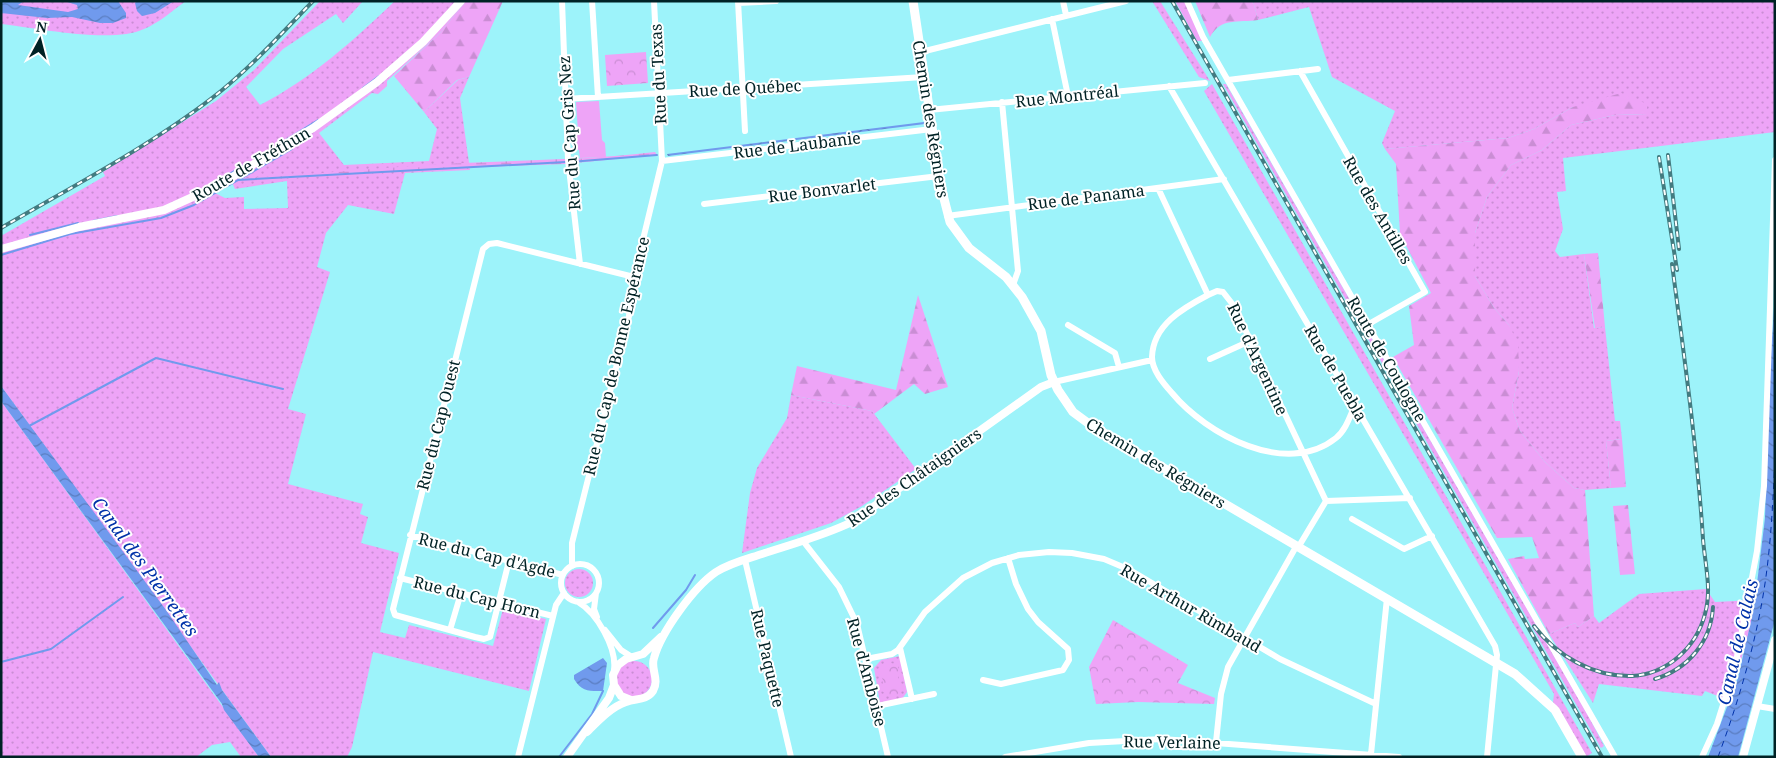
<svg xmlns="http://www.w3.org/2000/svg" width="1776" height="758" font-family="'Noto Serif',serif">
  <defs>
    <pattern id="grass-dots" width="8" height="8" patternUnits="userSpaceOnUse" patternTransform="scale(1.25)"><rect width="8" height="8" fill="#eea4f7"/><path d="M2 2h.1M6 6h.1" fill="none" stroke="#ca8dd4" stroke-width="1.8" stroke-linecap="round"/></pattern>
    <pattern id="forest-firs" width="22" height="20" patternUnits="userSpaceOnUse" patternTransform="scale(1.25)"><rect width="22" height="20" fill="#eea4f7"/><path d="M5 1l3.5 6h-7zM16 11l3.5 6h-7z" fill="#ca8dd4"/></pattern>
    <pattern id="wetland-marsh" width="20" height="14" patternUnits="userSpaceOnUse" patternTransform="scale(1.25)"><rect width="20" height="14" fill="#eea4f7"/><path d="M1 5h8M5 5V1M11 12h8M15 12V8" fill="none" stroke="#ca8dd4"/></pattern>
    <pattern id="park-crowns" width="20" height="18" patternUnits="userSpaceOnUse" patternTransform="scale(1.25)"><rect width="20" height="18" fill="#eea4f7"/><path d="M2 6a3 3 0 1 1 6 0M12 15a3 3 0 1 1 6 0" fill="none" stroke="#ca8dd4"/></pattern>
    <pattern id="water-waves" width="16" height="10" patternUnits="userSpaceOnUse" patternTransform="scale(1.25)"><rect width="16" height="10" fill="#709aed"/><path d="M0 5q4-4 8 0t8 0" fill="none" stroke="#5a7dc0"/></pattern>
  </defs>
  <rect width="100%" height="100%" fill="#9df3fa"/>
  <!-- grass -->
  <path fill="url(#grass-dots)" fill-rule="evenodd" d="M1 1H186C173 10 159 23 144 29 112 44 37 28 1 24Z
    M320 1H363L343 23 336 14 283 49 246 87 260 105C311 79 354 40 395 1H466L440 33 387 81V86L378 94 372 93 319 133 344 165 429 161 437 129 424 112 458 80 469 77 460 98 470 170 405 173 394 214 348 205 326 233 317 267 330 272 288 409 306 414 288 484 363 504 360 514 368 517 361 543 399 553 380 632 405 638 409 625 493 646 503 609 546 619 529 691 373 652 352 747 347 757H271L1 386V236L105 176 103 172 216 101 254 70ZM287 181 288 208 244 209V197L225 198 213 192 232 182 235 189Z
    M1152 1H1160L1210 81 1199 77Z
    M1253 1H1775V132L1563 158 1566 191 1557 192 1563 229 1555 251 1560 257 1584 254 1594 328 1605 327 1615 421H1620L1622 439 1606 441 1611 488 1585 490 1574 488 1545 462 1520 431 1512 408 1519 371 1509 325 1494 308 1475 276V233L1487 197 1511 165 1542 150 1571 125 1615 115 1647 114 1573 107 1534 129 1508 138 1385 149 1382 143 1395 111 1332 77 1309 7 1258 20Z
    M1212 84 1592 753 1586 757 1553 702 1554 694 1204 91Z
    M1223 84H1226L1588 715 1604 746 1601 748Z
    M791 395 872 411 916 469 862 506 831 523 742 553 750 493 757 468 787 418Z
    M1 401 259 757H241L230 742 212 745 196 757H1Z
    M565 583a14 14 0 1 1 28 0a14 14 0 1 1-28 0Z
    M1706 589 1715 602 1755 600 1751 624 1730 701 1705 691 1702 696 1599 684 1593 703 1549 634 1575 623 1578 627 1594 616 1599 623 1639 594Z
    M900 656 907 692 902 699 880 703 874 668 881 660Z
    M616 679a18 18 0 1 1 36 0a18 18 0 1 1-36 0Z"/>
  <!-- forest -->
  <path fill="url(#forest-firs)" d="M466 1H503L469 77 457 80 424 112 394 76 440 33Z
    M1175 1H1185L1202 41H1197Z
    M1195 1H1253L1258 20C1238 23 1221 17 1210 37Z
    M1621 93 1647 104V114L1615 115 1571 125 1542 150 1511 165 1487 197 1475 233V276L1494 308 1509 325 1518 344 1519 371 1512 408 1520 431 1545 462 1574 488 1585 490 1594 616 1578 627 1575 623 1549 634 1508 559 1524 556 1525 559 1539 558 1532 537 1497 538 1393 357 1414 345 1409 306 1431 293 1400 234 1396 164 1385 149 1508 138 1534 129 1573 107Z
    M1598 253 1605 327 1595 328 1584 254Z
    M918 295 948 387 925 394 914 384 874 414 872 411 791 395 797 366 896 390Z
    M1622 439 1626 487 1611 488 1606 441Z
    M1628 505 1635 574 1620 575 1613 506Z"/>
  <!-- wetland -->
  <path fill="url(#wetland-marsh)" d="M655 152 657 155 565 164 430 169 242 181 245 178C306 175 367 169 428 165 504 160 579 161 655 152Z"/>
  <!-- park -->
  <path fill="url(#park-crowns)" d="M646 52 648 83 607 86 605 55Z
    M1113 620 1188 665 1178 683 1215 698 1214 704 1138 702 1096 704 1089 667Z
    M891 663 898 665V679L902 685 899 694 891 697 882 691 883 680 878 671 880 666Z"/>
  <!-- pitch -->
  <path fill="#eea4f7" d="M599 101 602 140 605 143 606 157 580 158 579 150 575 149 574 132H578L576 102Z"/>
  <!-- water -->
  <path fill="url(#water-waves)" d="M1 1H31H24L18 5 68 12 78 9 77 5 64 1H118L126 13V18L113 23H100L72 17 47 18 1 13Z
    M137 1H174L155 13 142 16 137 11 135 3Z
    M924 122 925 124 668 156 667 154Z
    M1775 292V620L1738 757H1708L1738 678 1754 608 1765 518 1769 384Z
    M1 386 166 610 217 685 219 682 222 690 271 757H259L224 710 222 704C149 603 74 502 1 401Z
    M603 658 607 663 603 691C589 691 582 692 574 679V675Z"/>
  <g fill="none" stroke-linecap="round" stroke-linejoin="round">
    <!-- stream -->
    <path stroke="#709aed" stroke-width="2" d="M363 88 379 76
      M284 141 318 120
      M570 162 657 155
      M238 180 565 162
      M209 186 246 164
      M226 187 292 149
      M93 221 117 216
      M30 235 78 223
      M1 255 70 234 161 218 194 205 217 192
      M29 426 156 358 283 389
      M653 628 686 590 695 575
      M1 662 51 649 123 597
      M559 757 592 714 603 691"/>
    <!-- ferry -->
    <path stroke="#0132a9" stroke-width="1" stroke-dasharray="6 5" stroke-linecap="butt" d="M1718 757C1738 703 1755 646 1764 590 1771 546 1773 501 1775 456"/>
    <!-- minor -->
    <path stroke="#fff" stroke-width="6" d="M562 1 568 160 580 264
      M592 1 598 97
      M738 1 745 131
      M1063 1 1066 15
      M1187 1 1203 37 1615 757
      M738 3 776 1
      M1052 19 1068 96
      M921 52 1126 1
      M1300 71 1425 292 1367 325
      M1228 80 1318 69
      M1169 86 1495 646 1497 655 1487 757
      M565 99 924 77
      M1002 102 1018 271 1013 285
      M929 110 1205 83
      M662 161 932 129
      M1158 188 1208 295 1217 291 1223 292 1234 306 1326 501
      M704 204 939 176
      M947 216 1224 179
      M1208 295C1183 308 1153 325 1152 357 1152 370 1163 383 1172 393 1206 434 1286 478 1336 438 1346 430 1350 416 1355 405
      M1068 325 1115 353 1119 367
      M1210 359 1250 341
      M1054 382 1152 360
      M1326 501 1410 498
      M1352 519 1404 549 1432 536
      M410 535 563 575
      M803 541 839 587 857 624 888 757
      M1299 546 1326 501
      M745 560 791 757
      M509 561 490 637 484 639 475 637 395 615 393 609 483 249 489 244 497 243 634 277
      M561 583a19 19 0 1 1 38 0a19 19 0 1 1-38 0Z
      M572 566V543L629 316 632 285 662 161 654 1
      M400 578 553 616
      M596 593 594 609 597 617
      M578 602C597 613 617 648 614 670
      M450 630 461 593
      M605 630 621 650 632 657
      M900 648 912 699
      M866 659 892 654 898 650 925 612 963 578 992 563 1019 555 1049 552 1072 553 1104 559 1130 570 1280 659 1376 704
      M983 680 1001 684 1063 670 1069 660 1068 649 1038 622 1028 609 1016 584 1008 558
      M877 706 934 694
      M1757 706 1775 709
      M1216 742 1221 694 1228 667 1297 545
      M1371 754 1387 598
      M518 757 556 605 564 593
      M1005 757 1089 743 1162 739 1399 757
      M1702 757 1717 724 1735 667 1757 551 1764 486 1775 160"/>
    <!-- tertiary -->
    <path stroke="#fff" stroke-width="8" d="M1 249 79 227 164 210 219 185 313 128 377 82 423 42 461 1
      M614 685 621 696 631 700
      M587 732C598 721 611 707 626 702 636 698 646 701 653 691 660 679 650 669 654 658 661 632 694 587 716 572 730 563 747 559 762 554 792 544 823 536 852 522L1041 387 1054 382
      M567 757 609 698 614 685 613 675 618 665 626 659 643 654 661 637
      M1743 757 1775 640"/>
    <!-- secondary -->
    <path stroke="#fff" stroke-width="9" d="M913 1 941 187 950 222 969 248 1006 277 1022 297 1041 331 1051 375 1058 390 1073 412 1092 426 1515 674 1555 710 1582 757"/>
    <!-- rail casing -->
    <g stroke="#437b80" stroke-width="4">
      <path id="rail" d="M1172 1 1602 757
        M1668 155 1679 249
        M1659 157 1677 270
        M1 228C73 186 156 143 221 91 254 64 283 32 313 1
        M1534 626C1557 656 1593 677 1632 676 1667 674 1696 648 1705 614 1712 589 1705 565 1703 539 1697 447 1684 355 1672 264
        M1655 679C1688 669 1711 642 1713 607"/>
    </g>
    <!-- rail -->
    <use href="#rail" stroke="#fff" stroke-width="2" stroke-dasharray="5.5" stroke-linecap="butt"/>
  </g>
  <g text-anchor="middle" stroke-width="4" stroke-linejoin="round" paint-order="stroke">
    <!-- street labels -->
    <g font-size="16" fill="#002225" stroke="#fff">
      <text transform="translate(658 74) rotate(-93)" y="6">Rue du Texas</text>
      <text transform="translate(745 88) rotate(-3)" y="6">Rue de Québec</text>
      <text transform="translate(1067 96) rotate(-6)" y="6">Rue Montréal</text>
      <text transform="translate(931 119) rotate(81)" y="6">Chemin des Régniers</text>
      <text transform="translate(569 133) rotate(-94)" y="6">Rue du Cap Gris Nez</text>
      <text transform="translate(797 145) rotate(-7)" y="6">Rue de Laubanie</text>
      <text transform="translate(251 164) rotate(-30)" y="6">Route de Fréthun</text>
      <text transform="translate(822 190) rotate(-7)" y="6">Rue Bonvarlet</text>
      <text transform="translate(1086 197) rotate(-7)" y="6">Rue de Panama</text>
      <text transform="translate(1378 210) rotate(60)" y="6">Rue des Antilles</text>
      <text transform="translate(616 356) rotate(-77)" y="6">Rue du Cap de Bonne Espérance</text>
      <text transform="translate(1258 359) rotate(65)" y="6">Rue d'Argentine</text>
      <text transform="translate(1387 359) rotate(60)" y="6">Route de Coulogne</text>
      <text transform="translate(1336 373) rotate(60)" y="6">Rue de Puebla</text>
      <text transform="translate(438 425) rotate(-76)" y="6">Rue du Cap Ouest</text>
      <text transform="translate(1156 463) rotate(31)" y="6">Chemin des Régniers</text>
      <text transform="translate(914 477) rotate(-35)" y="6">Rue des Châtaigniers</text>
      <text transform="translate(487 555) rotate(14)" y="6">Rue du Cap d'Agde</text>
      <text transform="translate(477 597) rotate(14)" y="6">Rue du Cap Horn</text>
      <text transform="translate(1191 608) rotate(30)" y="6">Rue Arthur Rimbaud</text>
      <text transform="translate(768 658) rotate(77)" y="6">Rue Paquette</text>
      <text transform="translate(867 672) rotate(75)" y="6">Rue d'Amboise</text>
      <text transform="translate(1172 742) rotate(1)" y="6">Rue Verlaine</text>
    </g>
    <!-- water labels -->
    <g font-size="18" font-style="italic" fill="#0132a9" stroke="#fff">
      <text transform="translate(145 567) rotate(54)" y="6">Canal des Pierrettes</text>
      <text transform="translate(1738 642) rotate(-77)" y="6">Canal de Calais</text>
    </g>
  </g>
  <!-- border -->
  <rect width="1776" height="758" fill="none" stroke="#002225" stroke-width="5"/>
  <!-- north arrow -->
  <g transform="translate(40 40) rotate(7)" stroke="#ffffff" stroke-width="4" paint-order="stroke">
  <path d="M0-4L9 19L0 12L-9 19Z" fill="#002225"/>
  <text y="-8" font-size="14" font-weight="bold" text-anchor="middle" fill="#002225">N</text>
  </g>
</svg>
